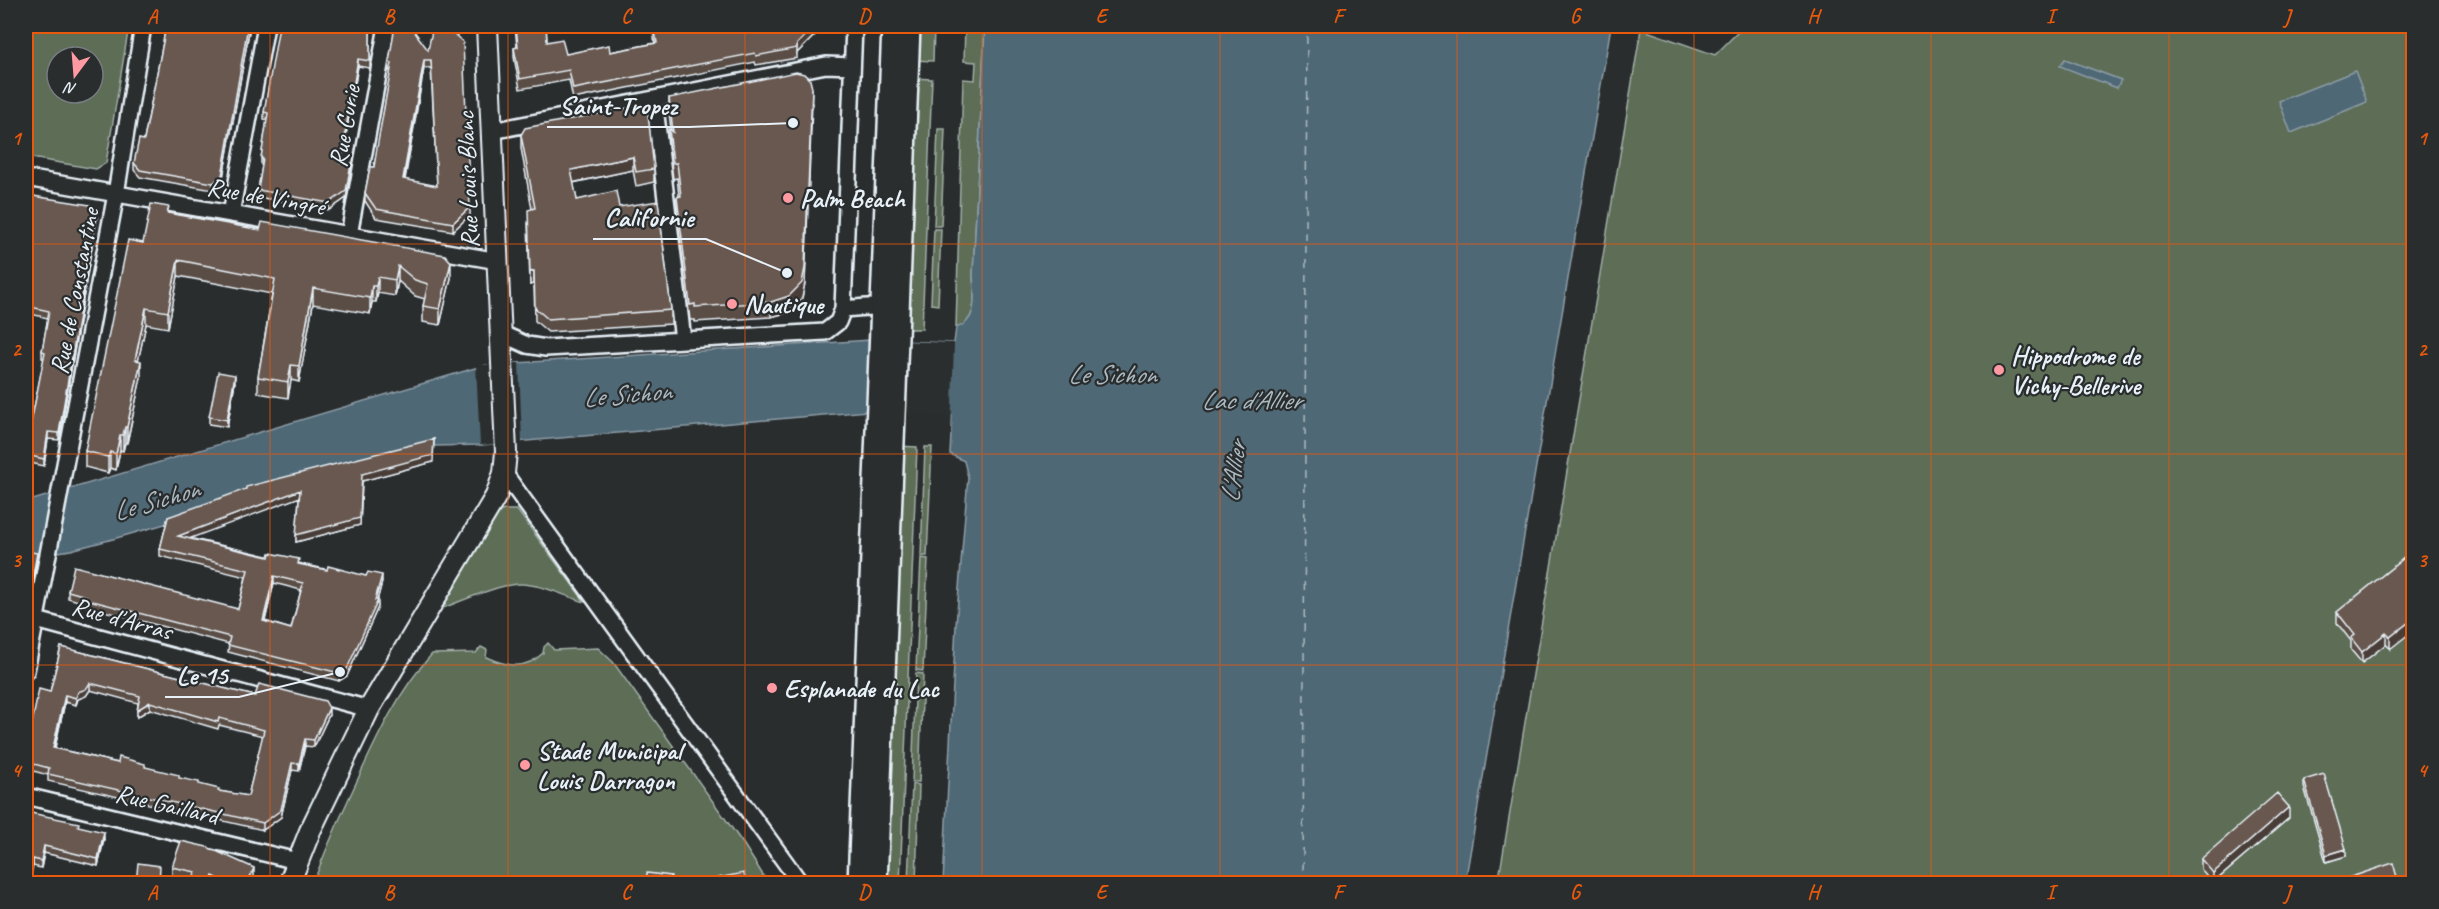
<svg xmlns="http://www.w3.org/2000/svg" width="2439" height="909" font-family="Caveat,sans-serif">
  <rect width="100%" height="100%" fill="#2a2d2e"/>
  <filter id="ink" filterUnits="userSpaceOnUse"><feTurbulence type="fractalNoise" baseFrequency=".0167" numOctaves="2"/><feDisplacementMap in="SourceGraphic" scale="12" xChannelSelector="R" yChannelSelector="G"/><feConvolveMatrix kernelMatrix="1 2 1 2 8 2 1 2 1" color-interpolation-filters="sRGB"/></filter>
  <g filter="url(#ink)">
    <!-- green -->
    <path fill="#5d6d57" stroke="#a2afa8" stroke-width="1.5" fill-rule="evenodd" d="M26 26H129L106 163 96 169 26 157ZM57 57H93V93H57Z
      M914 26H934L933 61 913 60Z
      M965 26H985L973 275C974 295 979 321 956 328L963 79 975 80 976 62 964 61Z
      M1744 26H2413V883L1498 884 1641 29 1715 55Z
      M912 78 932 79 922 329H902Z
      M938 129H945L941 226H934Z
      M934 229H941L938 305 931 304Z
      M898 446 917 447 900 883 881 884Z
      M925 447H932L927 556H921Z
      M505 510H517L585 602C564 596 544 585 522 584 501 583 459 602 438 610L493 513Z
      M921 558 928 559 923 671 916 670Z
      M548 643 554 650 598 648 613 662 744 845 768 883 313 884C326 848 341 815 357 781 377 737 399 690 432 654L476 653 481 647 487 650 486 657C506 666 525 671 543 653L544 647Z
      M916 673 923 674 919 782H912Z
      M912 784 919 785 916 883 908 884Z"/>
    <!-- water -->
    <path fill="#506774" stroke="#8d9ea9" stroke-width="1.5" d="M985 26H1611L1465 883H943L956 625 968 477 964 461 950 454 952 416 868 411 482 445 434 446 113 539 71 550 26 557V502L485 365 871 340 954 343 956 328C979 321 974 295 973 275Z
      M2065 59 2121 80 2117 88 2060 66Z
      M2355 71 2367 102 2291 133 2279 101Z"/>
    <!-- pier -->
    <path fill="#2a2d2e" d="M871 340 954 343 951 435H948L949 418 868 414Z
      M519 363 522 443 480 445 476 365Z"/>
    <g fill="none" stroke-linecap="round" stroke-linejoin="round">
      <!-- ferry -->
      <path stroke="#abbac3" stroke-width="1.5" stroke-dasharray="8 6" stroke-linecap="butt" d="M1303 884 1307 26"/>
      <!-- minor casing -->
      <g stroke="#e8f1f8" stroke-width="20">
        <path id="minor" d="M654 99 683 340
          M492 131 826 65 852 66
          M26 178 498 261
          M231 214 266 26
          M349 235 387 26
          M843 309 867 307 881 308
          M500 333 527 345 546 348 825 332 838 322 843 309 854 26
          M504 473 801 884
          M36 620 369 709
          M26 671 116 194 143 26
          M26 796 297 861"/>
      </g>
      <!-- tertiary casing -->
      <g stroke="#e8f1f8" stroke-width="24">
        <path id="tertiary" d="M289 884 310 831 369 709 496 496 504 473 506 452 487 26"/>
      </g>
      <!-- secondary casing -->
      <g stroke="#e8f1f8" stroke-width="26">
        <path id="secondary" d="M859 884 893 26
          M876 884 909 26"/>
      </g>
      <!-- minor -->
      <use href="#minor" stroke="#2a2d2e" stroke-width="15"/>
      <!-- tertiary -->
      <use href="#tertiary" stroke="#2a2d2e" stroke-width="20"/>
      <!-- secondary -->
      <use href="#secondary" stroke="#2a2d2e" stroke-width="21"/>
    </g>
    <!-- wall -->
    <path fill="#5a4d45" stroke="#e8f1f8" stroke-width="1.5" fill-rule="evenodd" d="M164 26H250L222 183 213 190 140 177 134 170V163L144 140 164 37 165 28H164Z
      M370 26V68L358 66 341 163 351 171 346 198 329 210 258 197V190L262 166 261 165V158L267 120 264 119V112Z
      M515 26H546L547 42 566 54 610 52 655 43 652 26H713V28L726 30 815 35 797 53V58L756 65 755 62 573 99 569 80 520 89 514 57V48L517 47Z
      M428 50 470 215 453 231 376 218 365 201V193L374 167 391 71H389V62ZM424 68H431L437 186 405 180Z
      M669 98 812 103 805 283 802 298 789 312 771 317 695 322V320H690L677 212V197L679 196 677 178 673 179 669 144V129L671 130 669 113Z
      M638 106 654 169V182L636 186 633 170 573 183 577 200 619 207 671 310V324L548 332 535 321 534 284 530 285 528 223 532 209 521 148V135Z
      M26 191 27 195 97 217 59 440 48 439 44 466 26 462V427L30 428 44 359 42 358V351L48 318 26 313Z
      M169 213 260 230 451 278 440 325 423 322V306L425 299 415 296 398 281 395 296 378 293 376 302H372L370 314 313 304 299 382 291 380 288 398 258 393V377L272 294 178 276 168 328 146 324 138 361 141 377 127 443H125L123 451 120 450 116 470 110 468 108 473 85 467V451L143 243Z
      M235 382 227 427 209 424V417Z
      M433 462 362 481 360 525 296 542 299 497 189 538 382 582 377 600 378 607 347 676 339 681 228 652 229 644 85 606V603L68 598V591L238 609 246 577 160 556V549L168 517ZM274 583 301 590 291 629 265 621Z
      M2414 550 2390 649 2386 644 2362 663 2351 650V641L2337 623V612Z
      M26 551 37 560 33 582 28 581Z
      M61 647 329 715 314 747 305 746 299 771 292 770 281 817 263 830 48 781V775L30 770V765L26 764V752L50 692ZM90 690 138 703 137 717 150 709 218 729 219 725 263 736 248 796 219 791 145 767 118 763 55 748 65 702 76 705 78 699 86 696Z
      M2304 780 2346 856 2326 862 2304 787Z
      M26 812 79 827 104 839 98 866 44 853 41 868 33 866Z
      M2289 818 2213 883 2201 869V859Z
      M172 867 254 881 253 884H190L172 880Z"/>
    <!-- shaded-wall -->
    <path fill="#4a3e38" stroke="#e8f1f8" stroke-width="1.5" d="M248 26H250L222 183 213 190V183Z
      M815 26V35L797 53V44Z
      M358 59V66L340 170V163Z
      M424 60V68L403 188V179Z
      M812 88 805 283 802 298 789 312 771 317V302Z
      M633 157V170L571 183V170Z
      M351 164V171L346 198 329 210V203Z
      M470 207V215L453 231V223Z
      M97 210V217L59 440V433Z
      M178 260V276L168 328V312Z
      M451 262V278L440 325V309Z
      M398 266V281L395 296V280Z
      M534 271V284L530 285V272Z
      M378 277V293L376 302V286Z
      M372 286V302L370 314V298Z
      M313 288V304L299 382V366Z
      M146 308V324L135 376V360Z
      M141 361V377L127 443V427Z
      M291 365V380L288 398V382Z
      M235 375V382L227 427V420Z
      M125 427V443L123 451V435Z
      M48 432V439L44 466V459Z
      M120 435V450L116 470V454Z
      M434 439 433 462 362 481 360 525 296 542V535L362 474Z
      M110 452V468L108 473V457Z
      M300 490V497L178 543V536Z
      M37 553V560L33 582V575Z
      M28 574V581L26 593V586Z
      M382 575V582L377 601 378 600V607L347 676 339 681V673L375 600Z
      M274 576V583L263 628V621Z
      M2414 618V630L2390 649V637Z
      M2386 633V644L2362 663V652Z
      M90 683V690L86 696 78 699 76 705V698L78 692Z
      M65 695V702L53 755V748Z
      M150 702V709L137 717V710Z
      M329 708V715L314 747V740Z
      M305 739V746L299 771V764Z
      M292 763V770L281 817 263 830V823Z
      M2289 807V818L2213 883V873Z
      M104 832V839L98 866V859Z
      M44 846V853L41 868V861Z
      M2346 849V856L2326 862V855Z
      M33 859V866L29 884H28Z
      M254 868V881L253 884H247Z"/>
    <!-- building -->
    <path fill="#695950" stroke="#e8f1f8" stroke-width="1.5" fill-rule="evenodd" d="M165 26H248L222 176 213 183 140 170 134 163 139 139 144 140 164 37Z
      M279 26H370V61L358 59 340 163 351 164 346 191 329 203 258 190 263 159 261 158 268 113 264 112Z
      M402 26 411 27 428 50 433 26 447 28 463 42 470 207 453 223 376 209 365 193 370 167H374L377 148 392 63 389 62 394 31ZM424 60H431L437 186 403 179Z
      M516 26H546L547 42 562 39 566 54 609 45 610 52 657 43 654 26H713V28L725 26 726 30 751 26H815L797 44V48L756 56 755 53 573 89 569 70 520 79 514 48 518 47Z
      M796 72 804 74 810 80 812 88 805 268 802 283 789 296 771 302 695 307V304L690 305 677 197 681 196 677 163H673L669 129 673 132 669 98Z
      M638 106 648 114 654 169 636 172 633 157 571 170 577 200 616 191 619 207 658 201 671 310 548 319 535 308 534 271 530 272 528 210 535 208 521 135 525 128Z
      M26 191H27V195L90 205 97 210 59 433 48 432 44 459 26 455V427L30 428 45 352 42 351 49 311 26 306Z
      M151 204 169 207 167 213 260 230 262 222 445 255 451 262 440 309 423 306 428 284 415 280 398 266 395 280 378 277 376 286H372L370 298 313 288 299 366 291 365 288 382 258 377 275 279 178 260 168 312 146 308 135 360 141 361 127 427H125L123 435H120L116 454 110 452 108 457 85 451 128 240 143 243Z
      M218 372 235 375 227 420 209 417Z
      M434 439 433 455 362 474 360 518 296 535 300 490 178 536 269 557 270 553 299 559 298 564 327 570 328 566 366 576 368 572 382 575 375 600H378L347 669 339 673 228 645 230 637 85 599 86 596 68 591 74 566 238 609 248 570 160 549 168 517 246 489V487ZM274 576 303 583 291 629 263 621Z
      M2414 550V618L2390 637 2386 633 2362 652 2351 638 2355 635 2337 612Z
      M26 551 37 553 33 575 28 574 26 586Z
      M61 647 255 696 259 684 325 701 329 708 314 740 305 739 299 764 292 763 281 810 263 823 48 774 49 768 30 763V758L26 757V752L39 689 50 692ZM90 683 140 696 137 710 150 702 218 722 219 718 264 730 248 796 218 791 219 789 199 784V782L179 778V775L145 767V764L119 757 118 763 53 748 65 695 76 698 78 692 86 689Z
      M2324 774 2346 849 2326 855 2304 780Z
      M2277 793 2289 807 2213 873 2201 859Z
      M26 812 79 823 78 826 104 832 98 859 44 846 41 861 33 859 28 884H26Z
      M181 841 207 847 254 868 247 884H230L213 876 210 884H191L196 872 172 867Z
      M138 863 160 866 159 884H136Z
      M2393 863 2399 884H2330Z
      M647 873 671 876 670 884H646Z
      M744 873 746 884H718L717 878Z"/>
  </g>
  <!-- grid -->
  <path fill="none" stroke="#e8590c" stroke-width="1.5" stroke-opacity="0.55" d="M270 26V884M508 26V884M745 26V884M982 26V884M1220 26V884M1457 26V884M1694 26V884M1931 26V884M2169 26V884M26 244H2414M26 454H2414M26 665H2414"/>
  <!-- markers -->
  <g fill="#ff9aa2" stroke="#2a2d2e" stroke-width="2">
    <circle cx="788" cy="198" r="6"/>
    <circle cx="732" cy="304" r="6"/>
    <circle cx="1999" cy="370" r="6"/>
    <circle cx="772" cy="688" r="6"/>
    <circle cx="525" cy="765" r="6"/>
  </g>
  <g text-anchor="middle" stroke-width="4.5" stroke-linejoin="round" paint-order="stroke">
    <!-- street labels -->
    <g font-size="26" fill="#e8f1f8" stroke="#2a2d2e">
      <text transform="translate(344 126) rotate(-80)" y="9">Rue Curie</text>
      <text transform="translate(467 180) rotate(-92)" y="9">Rue Louis Blanc</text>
      <text transform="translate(266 196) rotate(10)" y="9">Rue de Vingré</text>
      <text transform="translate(74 291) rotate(-79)" y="9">Rue de Constantine</text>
      <text transform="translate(122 618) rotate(15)" y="9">Rue d'Arras</text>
      <text transform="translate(167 804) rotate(13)" y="9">Rue Gaillard</text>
    </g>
    <!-- poi labels -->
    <g font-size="26" font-weight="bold" fill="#e8f1f8" stroke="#2a2d2e" text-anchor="start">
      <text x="800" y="207">Palm Beach</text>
      <text x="744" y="313">Nautique</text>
      <text x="2011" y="364">Hippodrome de<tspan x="2011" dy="30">Vichy-Bellerive</tspan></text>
      <text x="784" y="697">Esplanade du Lac</text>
      <text x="537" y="759">Stade Municipal<tspan x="537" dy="30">Louis Darragon</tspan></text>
    </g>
    <!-- water labels -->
    <g font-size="27" font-style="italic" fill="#abbac3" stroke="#2a2d2e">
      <text x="1112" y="383">Le Sichon</text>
      <text transform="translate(627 394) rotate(-5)" y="9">Le Sichon</text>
      <text x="1251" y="409">Lac d'Allier</text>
      <text transform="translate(1233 472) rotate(-83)" y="9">L'Allier</text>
      <text transform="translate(156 500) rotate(-16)" y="9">Le Sichon</text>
    </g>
  </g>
  <!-- callouts -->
  <path fill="none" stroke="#e8f1f8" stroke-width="2" d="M793 123L689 127H547M787 273L706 239H593M340 672L239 697H165"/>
  <g fill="#e8f1f8" stroke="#2a2d2e" stroke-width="2">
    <circle cx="793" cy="123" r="6"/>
    <circle cx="787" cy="273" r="6"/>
    <circle cx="340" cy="672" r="6"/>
  </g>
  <g font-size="27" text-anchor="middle" font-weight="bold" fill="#e8f1f8" stroke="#2a2d2e" stroke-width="4.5" stroke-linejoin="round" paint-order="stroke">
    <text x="618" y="114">Saint-Tropez</text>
    <text x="649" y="226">Californie</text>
    <text x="202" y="684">Le 15</text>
  </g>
  <!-- margin -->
  <rect width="2439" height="909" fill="none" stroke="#2a2d2e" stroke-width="66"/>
  <!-- north arrow -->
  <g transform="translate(75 75) rotate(196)"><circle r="28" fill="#2a2d2e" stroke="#767b7f" stroke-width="1.5"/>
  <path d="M0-4.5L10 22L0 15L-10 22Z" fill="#ff9aa2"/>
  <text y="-9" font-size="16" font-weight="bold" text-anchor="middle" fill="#e8f1f8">N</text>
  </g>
  <rect x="33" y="33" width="2373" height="843" fill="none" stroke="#e8590c" stroke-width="2"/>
  <g font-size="20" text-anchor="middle" font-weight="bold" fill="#e8590c">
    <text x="152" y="23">A</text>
    <text x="389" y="23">B</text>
    <text x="626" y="23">C</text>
    <text x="864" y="23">D</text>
    <text x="1101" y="23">E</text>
    <text x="1338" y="23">F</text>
    <text x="1575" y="23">G</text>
    <text x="1813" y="23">H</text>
    <text x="2050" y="23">I</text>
    <text x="2287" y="23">J</text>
    <text x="16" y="145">1</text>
    <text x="2422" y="145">1</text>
    <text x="16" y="356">2</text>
    <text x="2422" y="356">2</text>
    <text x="16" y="567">3</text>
    <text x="2422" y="567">3</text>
    <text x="16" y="777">4</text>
    <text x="2422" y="777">4</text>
    <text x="152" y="899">A</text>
    <text x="389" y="899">B</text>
    <text x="626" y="899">C</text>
    <text x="864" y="899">D</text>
    <text x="1101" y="899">E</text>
    <text x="1338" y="899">F</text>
    <text x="1575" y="899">G</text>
    <text x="1813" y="899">H</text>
    <text x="2050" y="899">I</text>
    <text x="2287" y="899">J</text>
  </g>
</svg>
